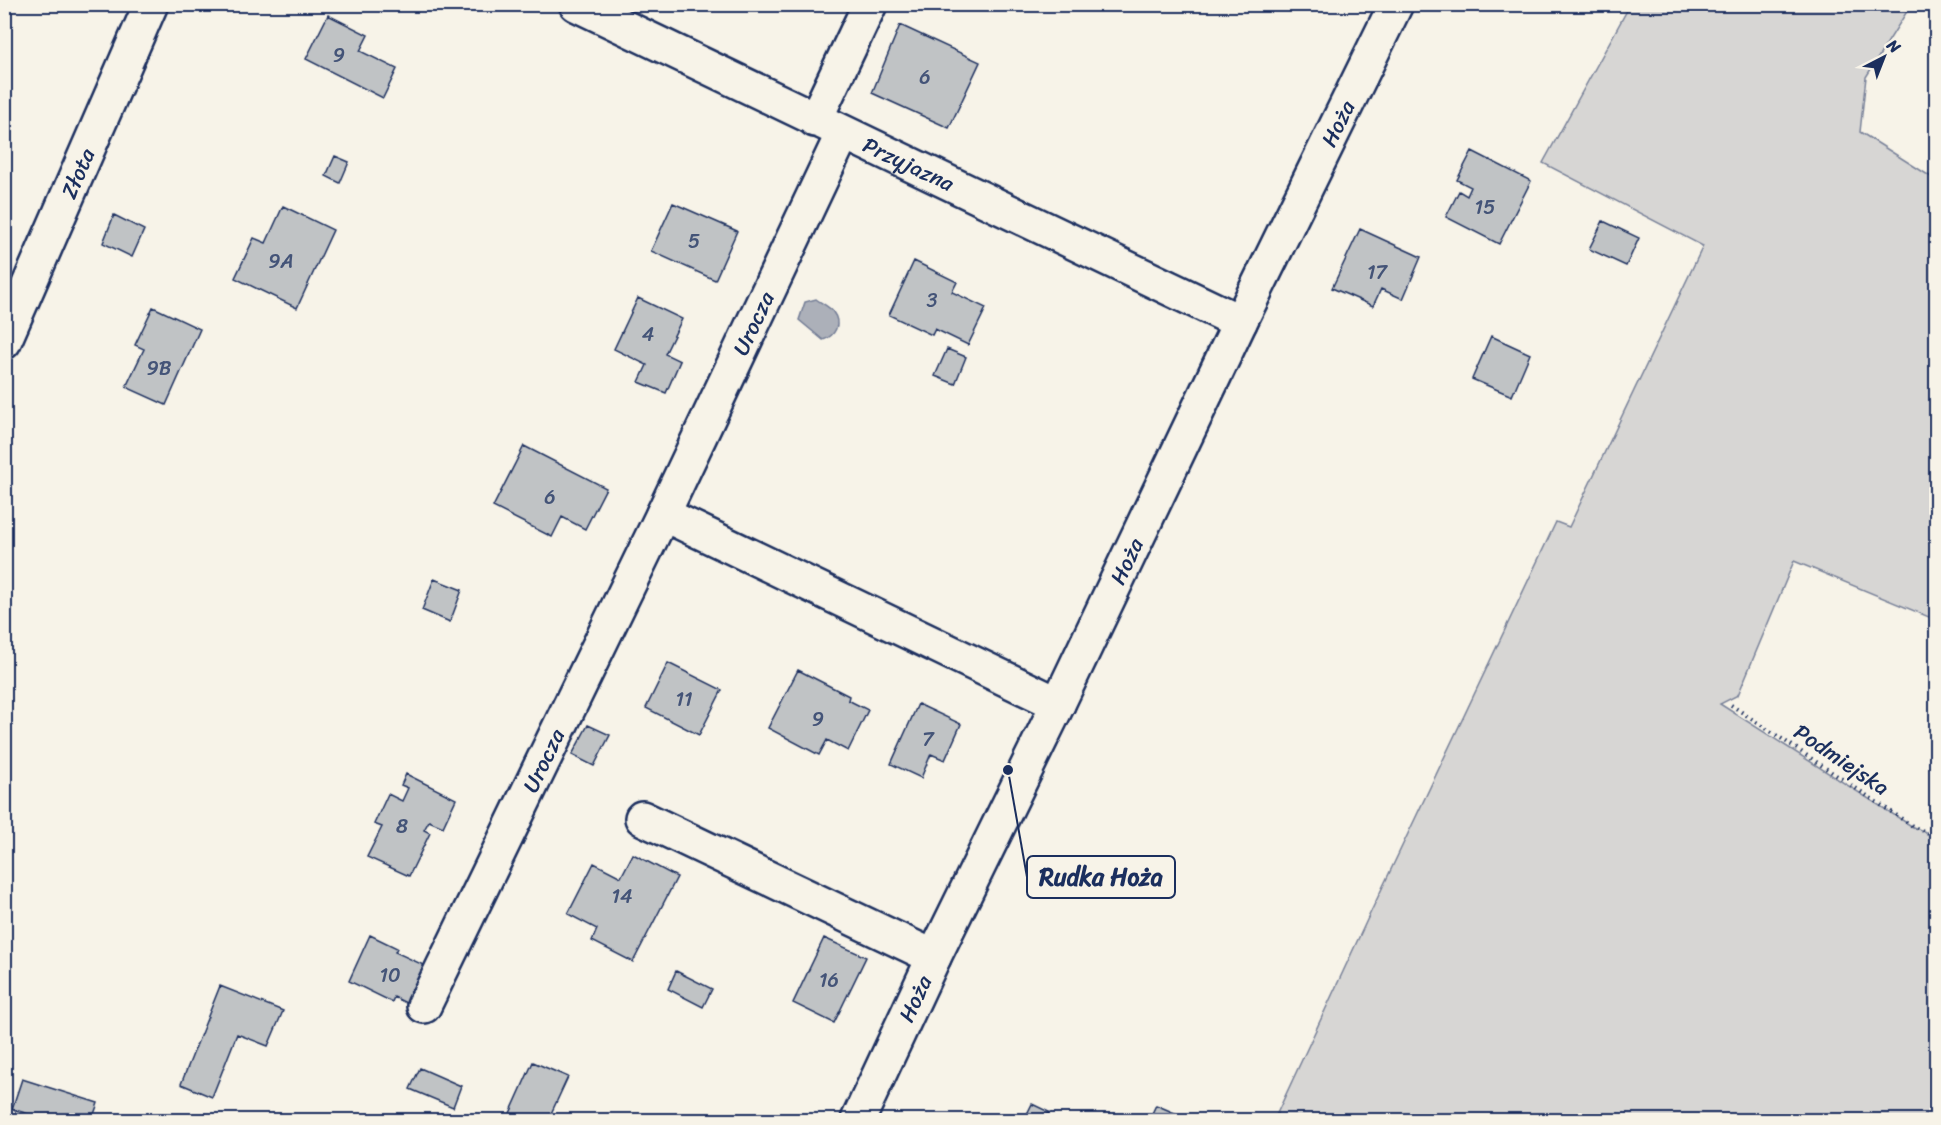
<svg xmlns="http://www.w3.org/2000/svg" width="1941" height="1125" font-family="Sriracha,sans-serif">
  <rect width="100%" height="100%" fill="#f7f3e8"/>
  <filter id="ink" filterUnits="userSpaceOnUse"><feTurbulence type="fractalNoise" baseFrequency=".0167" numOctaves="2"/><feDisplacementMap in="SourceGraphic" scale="12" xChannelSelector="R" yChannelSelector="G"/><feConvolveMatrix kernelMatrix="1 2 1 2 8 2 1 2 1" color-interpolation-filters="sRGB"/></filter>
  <g filter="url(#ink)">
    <!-- green -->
    <path fill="#d7d6d4" stroke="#798299" stroke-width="1.5" d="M1630 5H1911L1866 77 1860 132 1936 180V620L1794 561 1738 695 1720 704 1913 827 1936 836V1120H1274L1367 920 1556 522 1569 527 1703 246 1543 163Z"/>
    <!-- water -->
    <path fill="#acb0b9" stroke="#727c95" stroke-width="1.5" d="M816 299C821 303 830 307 833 312 842 324 835 336 823 340L799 320 805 302Z"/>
    <!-- building -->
    <path fill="#c0c3c5" stroke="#1b2f5e" stroke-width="1.5" d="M328 15 368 35 360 51 397 69 383 98 306 59Z
      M900 25 980 62 949 128 872 93Z
      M1472 151 1531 181 1499 244 1446 217 1459 191 1467 196 1471 187 1457 180Z
      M335 156 349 162 340 183 326 176Z
      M673 203 737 231 715 280 651 251Z
      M283 206 333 230 297 308 235 278 254 238 266 243Z
      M114 215 144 230 132 257 103 243Z
      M1603 221 1639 238 1626 266 1589 249Z
      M1360 229 1421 257 1403 299 1381 289 1373 306 1332 288Z
      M914 261 957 282 952 292 986 308 968 345 935 329 932 335 889 315Z
      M638 298 682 319 665 354 680 361 666 393 639 382 647 365 614 349Z
      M153 307 200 329 166 405 126 387 144 349 135 345Z
      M1491 336 1530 354 1512 396 1472 379Z
      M947 349 966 357 955 384 935 376Z
      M524 446 606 488 585 529 562 517 552 537 493 507Z
      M434 579 462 590 450 622 422 610Z
      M668 663 722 690 699 735 646 708Z
      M798 670 849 696 848 700 868 710 848 751 827 740 819 755 768 728Z
      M918 704 961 724 945 760 931 754 921 778 891 764Z
      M588 725 610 735 594 766 572 755Z
      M406 774 456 799 443 827 429 821 424 830 430 833 409 876 367 857 382 827 374 824 388 794 402 801 408 788 401 785Z
      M633 854 677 877 633 962 592 941 597 929 568 914 594 863 621 877Z
      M370 935 397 948 395 952 430 968 412 1006 394 997 392 1002 349 981Z
      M824 938 866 957 834 1023 793 1003Z
      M676 971 712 989 703 1007 668 989Z
      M220 986 283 1011 268 1046 237 1034 212 1097 181 1084Z
      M533 1062 568 1077 548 1120H507Z
      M420 1068 461 1086 453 1107 410 1089Z
      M22 1079 98 1103 92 1120H48L12 1109Z
      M1032 1104 1049 1112 1045 1120H1024Z
      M1156 1105 1191 1120H1149Z"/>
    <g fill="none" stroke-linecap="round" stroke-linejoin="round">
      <!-- street casing -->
      <g stroke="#1b2f5e" stroke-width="38">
        <g id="street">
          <path id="s1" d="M576 4C797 112 1019 215 1240 322"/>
          <path d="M815 120 870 4"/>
          <path id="s2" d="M4 342 151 4"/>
          <path d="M663 514 1058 704"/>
          <path d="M642 818 934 957"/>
          <path id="s3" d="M424 1006 663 514 843 133"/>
          <path id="s4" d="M858 1120 934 957 1058 704 1240 322 1396 4"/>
        </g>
      </g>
      <!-- path -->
      <path stroke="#1b2f5e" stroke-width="4" stroke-dasharray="1.5 4.5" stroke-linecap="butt" d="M1731 705 1914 827 1936 836"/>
      <!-- street -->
      <use href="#street" stroke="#f7f3e8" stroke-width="33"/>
    </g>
  </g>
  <g text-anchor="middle" stroke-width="4.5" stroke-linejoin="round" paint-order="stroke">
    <!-- number labels -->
    <g font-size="20" fill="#445478">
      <text x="339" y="62">9</text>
      <text x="925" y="84">6</text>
      <text x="1485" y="214">15</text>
      <text x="694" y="248">5</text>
      <text x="281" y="268">9A</text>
      <text x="1377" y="279">17</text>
      <text x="932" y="307">3</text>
      <text x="648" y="341">4</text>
      <text x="159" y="375">9B</text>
      <text x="550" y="504">6</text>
      <text x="684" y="706">11</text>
      <text x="818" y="726">9</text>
      <text x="928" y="746">7</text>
      <text x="402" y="833">8</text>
      <text x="622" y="903">14</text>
      <text x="390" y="982">10</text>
      <text x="829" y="987">16</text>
    </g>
    <!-- street labels -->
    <g font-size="22" fill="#1b2f5e" stroke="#f7f3e8">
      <text dy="8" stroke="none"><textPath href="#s4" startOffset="1106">Hoża</textPath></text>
      <text dy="8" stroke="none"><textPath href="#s1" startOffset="369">Przyjazna</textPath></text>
      <text dy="8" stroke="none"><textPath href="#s2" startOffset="184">Złota</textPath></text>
      <text dy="8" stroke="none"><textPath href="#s3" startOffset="758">Urocza</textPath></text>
      <text dy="8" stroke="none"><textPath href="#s4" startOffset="620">Hoża</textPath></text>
      <text transform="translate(1842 759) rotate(34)" y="8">Podmiejska</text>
      <text dy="8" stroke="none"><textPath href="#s3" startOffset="273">Urocza</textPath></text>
      <text dy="8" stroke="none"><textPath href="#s4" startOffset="134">Hoża</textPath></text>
    </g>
  </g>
  <!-- callouts -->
  <path fill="none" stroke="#1b2f5e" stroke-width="2" d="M1008 770L1027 877"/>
  <circle fill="#1b2f5e" stroke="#f7f3e8" stroke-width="2" cx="1008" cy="770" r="6"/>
  <rect fill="#f7f3e8" stroke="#1b2f5e" stroke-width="2" x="1027" y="856" width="148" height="42" rx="6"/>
  <g font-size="24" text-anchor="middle" font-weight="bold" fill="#1b2f5e">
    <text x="1101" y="885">Rudka Hoża</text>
  </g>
  <!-- margin -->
  <rect width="1941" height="1125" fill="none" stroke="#f7f3e8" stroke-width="24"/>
  <rect x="12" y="12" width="1917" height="1101" fill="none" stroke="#1b2f5e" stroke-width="2" filter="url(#ink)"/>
  <!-- north arrow -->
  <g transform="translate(1884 57) rotate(42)" stroke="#f7f3e8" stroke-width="4.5" paint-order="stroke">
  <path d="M0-4.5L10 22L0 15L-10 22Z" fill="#1b2f5e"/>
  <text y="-9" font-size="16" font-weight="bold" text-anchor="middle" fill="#1b2f5e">N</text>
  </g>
</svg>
